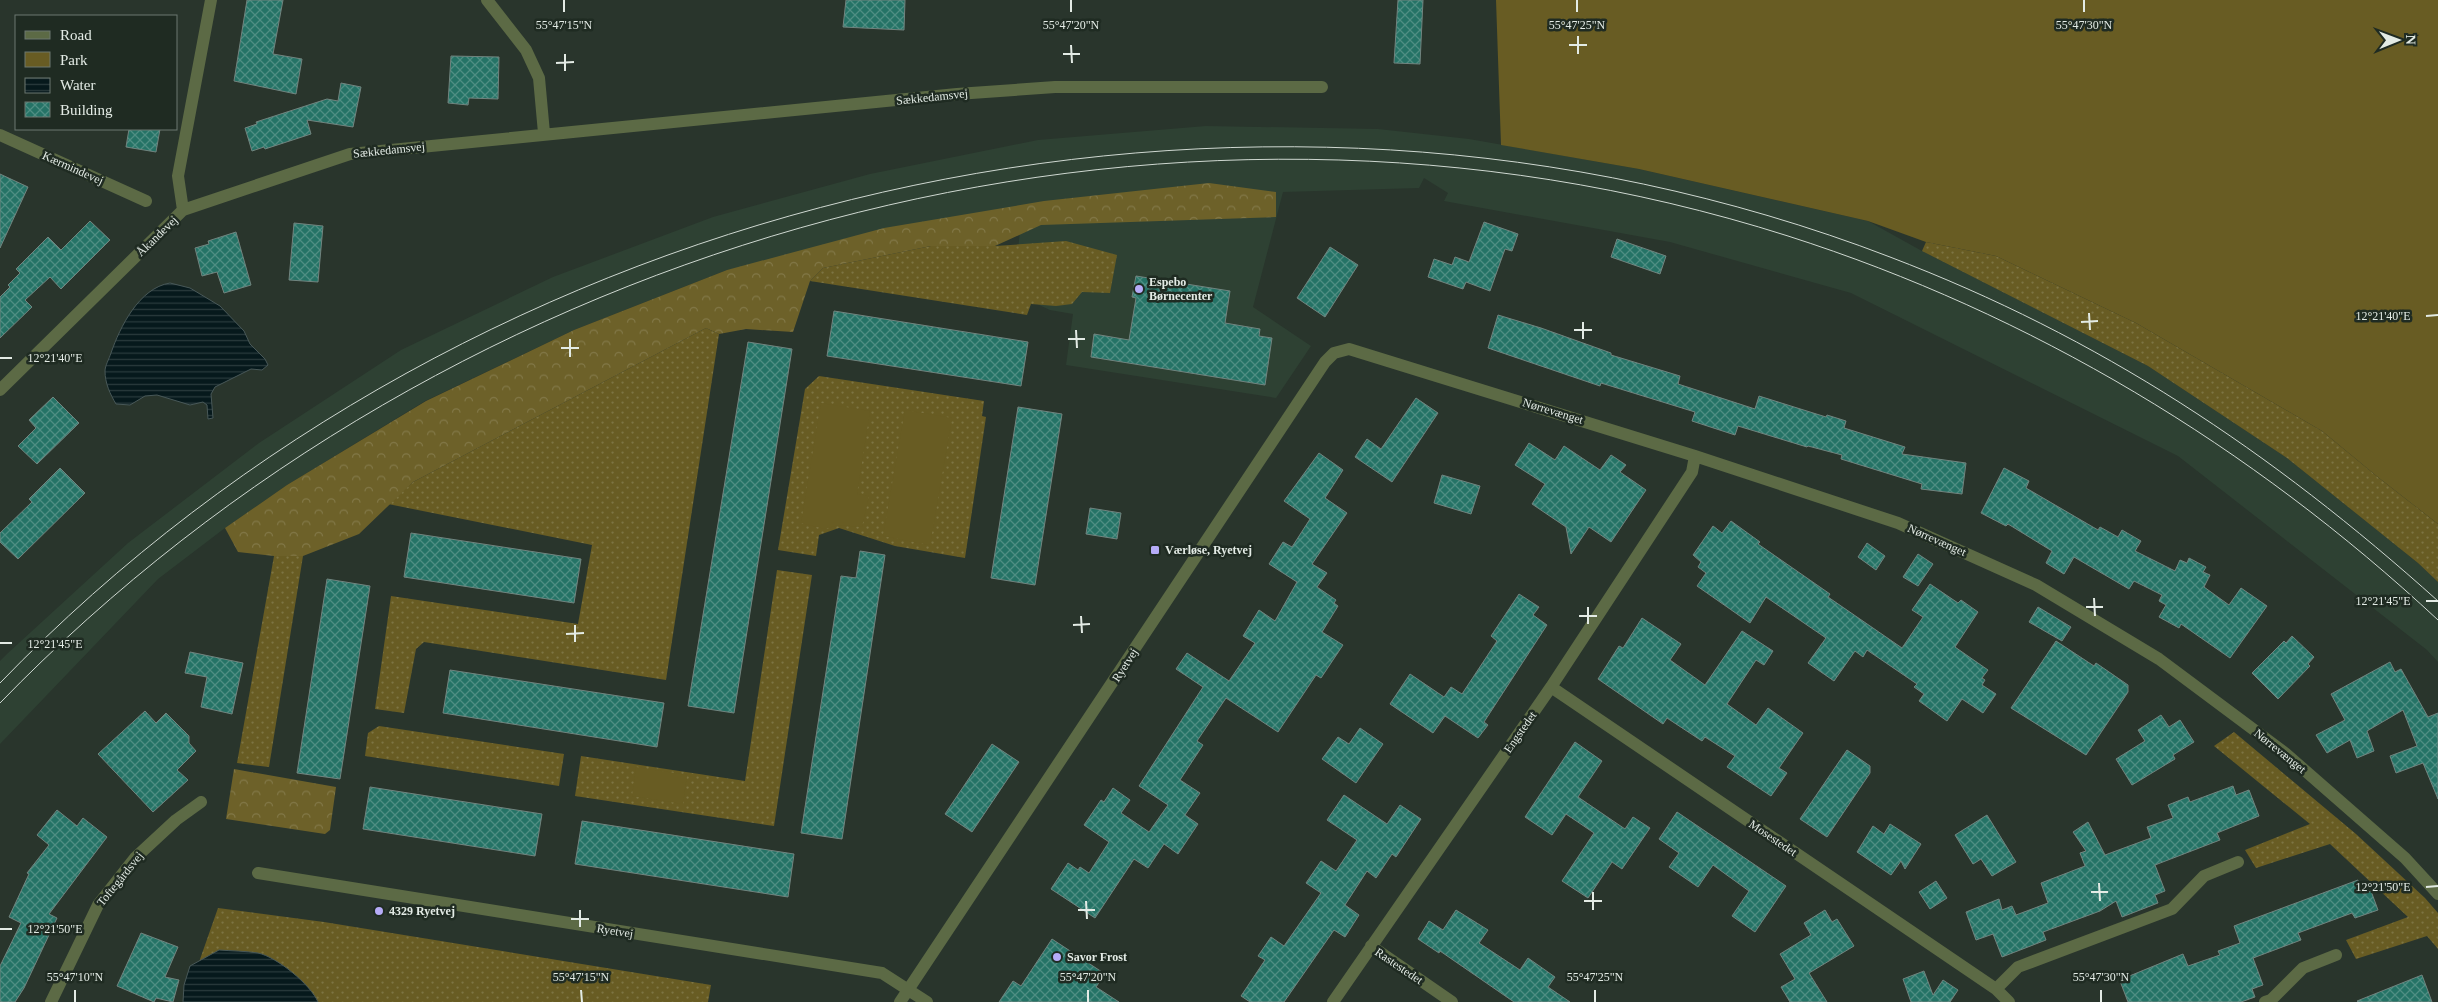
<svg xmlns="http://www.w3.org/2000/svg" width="2438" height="1002" font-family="'Times New Roman',serif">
  <defs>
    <pattern id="grass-dots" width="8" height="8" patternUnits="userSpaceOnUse" patternTransform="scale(1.25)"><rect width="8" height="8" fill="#685c23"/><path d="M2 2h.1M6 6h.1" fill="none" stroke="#7d7443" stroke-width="1.8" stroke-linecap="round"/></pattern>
    <pattern id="forest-crowns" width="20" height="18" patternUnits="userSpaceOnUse" patternTransform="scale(1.25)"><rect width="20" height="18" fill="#6d6129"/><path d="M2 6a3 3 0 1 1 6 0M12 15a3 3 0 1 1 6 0" fill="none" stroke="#827848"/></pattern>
    <pattern id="water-rules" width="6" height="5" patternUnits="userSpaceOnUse" patternTransform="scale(1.25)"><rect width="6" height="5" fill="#06191c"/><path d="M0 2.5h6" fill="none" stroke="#2a3b3d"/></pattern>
    <pattern id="building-cross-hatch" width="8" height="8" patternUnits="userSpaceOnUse" patternTransform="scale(1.25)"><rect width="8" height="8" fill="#257366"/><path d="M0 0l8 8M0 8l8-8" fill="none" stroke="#4f8e83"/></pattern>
  </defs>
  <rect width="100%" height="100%" fill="#29352c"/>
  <!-- built -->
  <path fill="#2e4133" d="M1206 126 1378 129 1469 139 1639 169 1868 221 1922 251 2148 366 2287 458 2418 563 2438 582V662L2427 650 2178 456 1851 293 1670 242 1444 201 1448 193 1424 178 1419 188 1283 192 1253 307 1311 346 1276 398 1066 365 1073 314 1050 310 1026 299 1015 279 1022 211 727 270 574 330 425 401 287 485 225 528 158 579 0 744V661L8 653 128 543 259 443 401 350 553 277 713 217 870 174 1038 140Z"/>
  <!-- grass -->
  <path fill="url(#grass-dots)" d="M1066 241 1117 255 1110 293 1082 292 1072 304 1056 306 1031 304 1027 315 810 281 823 268 931 246H995Z
    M1926 242 1996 256 2136 323 2322 431 2379 478 2438 524V582L2418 563 2287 458 2148 366 1922 251Z
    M706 328 719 334 666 680 424 642 416 649 404 713 375 709 391 596 578 624 592 545 388 504 413 482Z
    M819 376 984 401 982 416 986 417 965 558 895 546 839 528 819 535 816 556 778 550 805 389Z
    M274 556H303L269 767 237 763Z
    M777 570 812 575 774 826 575 796 581 756 745 781Z
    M379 726 564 754 559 786 365 756 368 733Z
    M2234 732 2356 834 2425 898 2438 913V949L2427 936 2356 959 2346 940 2408 917 2330 844 2256 868 2245 850 2310 824 2214 746Z
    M218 908 324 922 711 985 708 1002H185Z"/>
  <!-- forest -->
  <path fill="url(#forest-crowns)" d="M1209 183 1276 192V217L1041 225 995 246H931L823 268 810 281 793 332 746 329 719 334 706 328 413 482 359 534 303 556H274L238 552 225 528 287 485 426 401 574 330 727 270 884 228 1044 201Z
    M234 769 336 787 330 830 325 834 226 819Z"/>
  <!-- park -->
  <path fill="#685c23" d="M1496 0H2438V524L2379 478 2322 431 2136 323 1996 256 1926 242 1868 221 1639 169 1501 145Z
    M821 403 870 411 857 494 869 496 862 527 838 525 825 529 801 523Z
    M905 410 952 418 930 545 883 536Z
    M636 767 687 775 683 804 632 796Z"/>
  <!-- water -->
  <path fill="url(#water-rules)" stroke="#485858" d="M170 283 190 288 220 306 244 331 250 344 265 359 268 365 262 370 251 369 215 387 211 394 213 418 208 419 207 405 203 402 190 405 157 395 145 396 130 405 116 404C110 394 105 383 105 371 105 366 109 359 111 353 120 327 139 288 170 283Z
    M219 950C232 951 246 951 258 953 277 957 311 985 318 1002H183L184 985 190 966Z"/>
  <!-- building -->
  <path fill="url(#building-cross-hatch)" stroke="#71847f" d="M247 0H283L273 54 302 59 296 94 234 81Z
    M846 0H905L904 30 843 27Z
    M1398 0H1423L1420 64 1394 63Z
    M451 56 499 57 498 99 469 98 468 105 448 103Z
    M341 83 361 87 353 127 307 120 311 134 265 149 264 147 252 151 245 128 257 124 256 122 327 99 338 101Z
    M129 129H160L156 152 126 147Z
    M0 174 28 187 0 248Z
    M90 221 110 240 61 289 50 277 25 300 32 307 0 338V297L10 287 8 285 20 273 16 269 48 237 61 250Z
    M1484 222 1518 234 1512 251 1505 249 1490 291 1466 282 1463 289 1428 277 1434 259 1452 265 1455 257 1469 262Z
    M294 223 323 226 318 282 289 280Z
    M236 232 251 285 224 293 217 272 202 276 195 248 209 244 208 241Z
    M1617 239 1666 256 1660 274 1611 257Z
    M1330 247 1358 265 1325 317 1297 298Z
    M1136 276 1230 291 1225 323 1260 329 1259 336 1272 338 1265 385 1091 357 1094 334 1129 340 1136 298 1132 297Z
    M834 311 1028 342 1021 386 827 356Z
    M1498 315 1541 328 1611 353V355L1680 376 1678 384 1755 409 1759 396 1826 417 1827 415 1846 421 1844 428 1905 447 1902 454 1966 463 1962 494 1921 489 1922 484 1841 459 1842 455 1808 446 1807 447 1738 426 1735 435 1692 421 1695 412 1601 383 1600 386 1488 348Z
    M748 342 792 349 734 713 688 706Z
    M53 397 79 423 37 464 18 446 36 428 29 420Z
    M1416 398 1438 413 1392 482 1355 457 1367 439 1381 449Z
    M1018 407 1062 414 1035 585 991 578Z
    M1529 443 1555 460 1564 446 1600 470 1611 455 1626 465 1620 472 1646 490 1611 542 1589 527 1571 554 1566 527 1532 504 1545 484 1515 465Z
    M1319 453 1343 470 1325 498 1347 513 1312 564 1327 573 1317 587 1336 600 1334 603 1338 606 1322 632 1343 645 1321 678 1316 675 1278 732 1226 698 1197 741 1203 745 1180 780 1200 793 1185 815 1198 824 1178 854 1164 844 1148 868 1134 859 1095 918 1051 889 1068 863 1078 870 1080 867 1089 873 1109 842 1084 825 1101 800 1104 802 1113 788 1130 800 1121 813 1149 832 1168 805 1139 786 1203 687 1176 669 1187 653 1229 681 1255 643 1243 636 1259 610 1275 621 1297 582 1269 564 1283 542 1292 547 1310 519 1284 501Z
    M60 468 85 493 18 559 0 542V533L32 502 29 499Z
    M2004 468 2029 481 2026 488 2098 530 2100 527 2118 537 2122 530 2141 541 2135 551 2175 571 2180 560 2187 563 2189 558 2206 567 2203 572 2210 575 2204 587 2229 605 2241 588 2267 606 2230 658 2181 624 2179 628 2159 617 2166 605 2159 601 2162 595 2134 581 2129 589 2074 557 2064 574 2046 563 2052 551 2008 524 2006 526 1981 513Z
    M1442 475 1480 486 1471 514 1434 503Z
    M1090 508 1121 513 1117 539 1086 534Z
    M1731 521 1760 542 1758 544 1830 594 1828 597 1902 648 1923 617 1912 610 1930 584 1958 603 1961 600 1978 612 1955 647 1988 670 1982 678 1985 680 1982 685 1996 694 1983 713 1962 699 1947 721 1919 701 1924 694 1914 687 1917 684 1867 650 1863 657 1855 651 1834 681 1808 663 1826 638 1766 597 1750 623 1697 586 1706 573 1698 567 1701 562 1693 555 1713 526 1722 533Z
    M411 533 581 559 574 603 404 577Z
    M1867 543 1885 556 1876 570 1858 557Z
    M860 551 885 555 842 839 801 833 841 576 856 578Z
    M1918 554 1933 564 1918 586 1903 577Z
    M327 579 370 586 340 779 297 773Z
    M1519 594 1539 607 1533 615 1547 625 1484 722 1488 725 1478 738 1445 716 1433 733 1390 704 1410 674 1444 697 1451 687 1462 694 1497 641 1491 636Z
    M2038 607 2071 627 2062 641 2029 622Z
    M1642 618 1681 644 1670 660 1705 685 1742 631 1773 651 1764 665 1756 660 1727 704 1756 725 1768 708 1803 733 1779 768 1787 773 1771 796 1727 767 1735 756 1705 737 1702 741 1667 718 1663 724 1598 679 1619 646 1623 648Z
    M2292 636 2314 657 2308 664 2310 666 2278 699 2252 673 2284 641 2286 643Z
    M2056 641 2094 666 2096 663 2128 685V692L2086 755 2011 708Z
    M190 652 243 663 232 714 201 707 207 677 185 673Z
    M2390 662 2395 672 2401 669 2428 717 2438 713V799L2423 763 2396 773 2390 756 2417 746 2403 710 2367 731 2374 751 2357 758 2350 740 2327 753 2316 735 2345 720 2331 694Z
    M450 670 664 703 657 747 443 713Z
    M145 711 156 723 166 713 189 736V743L196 751 177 770 188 780 153 812 98 754Z
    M2161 715 2169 727 2180 720 2194 742 2173 755 2175 759 2132 785 2116 759 2145 741 2138 730Z
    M1360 728 1383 744 1356 783 1322 759 1338 737 1349 744Z
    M1575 742 1602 761 1578 797 1625 829 1633 817 1650 828 1622 869 1612 862 1588 898 1562 881 1594 833 1566 814 1552 835 1525 817Z
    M992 744 1019 762 972 832 945 814Z
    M1847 750 1870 766V773L1827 837 1800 819Z
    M2233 786 2236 795 2249 790 2259 816 2217 833 2220 840 2155 865 2165 891 2155 895 2158 903 2122 917 2116 901 2100 911 2043 932 2046 940 2002 957 1993 934 1976 940 1966 912 1999 899 2002 910 2012 906 2016 915 2048 903 2041 883 2085 866 2080 853 2086 851 2073 832 2088 822 2105 855 2151 838 2147 827 2173 818 2168 805 2188 797 2190 802Z
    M370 787 542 814 535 856 363 829Z
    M1344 795 1387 824 1400 805 1421 819 1396 857 1392 854 1376 878 1367 871 1345 905 1359 915 1345 937 1334 930 1284 1002H1250L1241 996 1265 960 1258 956 1271 937 1284 946 1321 893 1306 883 1321 861 1336 871 1357 840 1327 820Z
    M57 810 77 826 83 818 107 837 49 914 57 918 24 988 15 1002H0V966L21 923 9 917 29 874 27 873 49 845 37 835Z
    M1677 812 1786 886 1755 932 1732 916 1749 891 1713 865 1698 887 1669 867 1679 853 1659 839Z
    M1987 815 2016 862 1992 876 1981 859 1973 864 1955 835Z
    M582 821 794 854 788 897 575 864Z
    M1890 824 1921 844 1905 869 1901 861 1891 875 1857 852 1873 826 1884 834Z
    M2358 880 2363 894 2371 891 2378 910 2355 918 2352 913 2298 933 2301 940 2253 958 2263 985 2252 989 2255 997 2241 1002H2128L2120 981 2128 979 2127 977 2183 954 2188 966 2220 955 2218 951 2240 943 2234 926Z
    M1936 881 1947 898 1930 909 1919 892Z
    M1456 910 1488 930 1479 943 1520 970 1528 958 1555 977 1548 987 1570 1002H1514L1440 951 1439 953 1418 939 1429 921 1443 930Z
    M1825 910 1832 922 1837 919 1854 946 1809 973 1827 1002H1790L1781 987 1795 979 1780 954 1811 935 1804 923Z
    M141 933 178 947 165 977 179 980 173 1002 156 998 154 1002 117 986Z
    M1052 939 1105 974 1096 987 1119 1002H999L1013 981 1021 986Z
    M1924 971 1933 995 1943 980 1958 990 1950 1002H1911L1903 979Z
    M2422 975 2432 1002H2358L2357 1001Z"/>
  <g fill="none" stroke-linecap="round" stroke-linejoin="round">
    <!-- minor -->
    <path stroke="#5c6a45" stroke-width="12" d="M487 0 526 50 539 78 544 133
      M0 135 146 201
      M183 210 178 176 211 0
      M0 390 183 210 350 154 957 94 1055 87H1322
      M1551 687 1996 989 2009 1002
      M258 873 882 973 927 1002
      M1371 946 1452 1002
      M1996 989 2018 967 2172 909 2204 876 2238 862
      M51 1002 98 905 135 858 176 820 201 802
      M900 1002 1325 362 1334 353 1349 349 1695 456 1898 523 2036 585 2159 659 2285 753 2405 858 2438 894
      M1333 1002 1551 687 1692 472 1695 456
      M2265 1002 2271 1000 2303 968 2336 955"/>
    <!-- tram -->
    <path stroke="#cfd8d1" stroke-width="1" d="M0 683C477 189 1247 10 1890 257 2100 337 2271 451 2438 601
      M0 703C453 236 1163 37 1788 236 2032 314 2251 446 2438 620"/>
  </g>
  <!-- ticks -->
  <path fill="none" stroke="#e3ebe5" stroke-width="2" d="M564 0V12M1071 0V12M1577 0V12M2084 0V12M1578 36V54M1071 45 1072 63M1569 45H1587M565 54V71M1063 54H1080M556 63 574 62M2089 313 2090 330M2426 316 2438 315M1583 322V339M2081 322 2098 321M1076 330 1077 348M1574 330H1592M570 339V357M1068 339H1085M561 348H579M0 358H12M2094 598 2095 616M2426 601H2438M1588 607V624M2086 607H2103M1081 616 1082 633M1579 616H1597M575 625V642M1073 625 1090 624M566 634 584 633M0 643H12M2099 883 2100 901M2426 887 2438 886M1593 892V910M2091 892H2108M1086 901 1087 919M1584 901H1602M580 910V927M1078 910H1095M571 919H589M0 929H12M75 990V1002M581 990 582 1002M1088 990V1002M1595 990V1002M2101 990V1002"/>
  <!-- markers -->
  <g fill="#b6acf8" stroke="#1f2b22" stroke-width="2">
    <circle cx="1139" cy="289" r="5"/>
    <rect x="1150" y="545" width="10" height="10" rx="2.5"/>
    <circle cx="379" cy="911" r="5"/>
    <circle cx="1057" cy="957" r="5"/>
  </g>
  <g text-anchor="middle" stroke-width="5" stroke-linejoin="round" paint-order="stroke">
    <!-- street labels -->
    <g font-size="12" fill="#e3ebe5" stroke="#1f2b22">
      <text transform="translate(932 97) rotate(-6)" y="4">Sækkedamsvej</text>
      <text transform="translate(389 150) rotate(-6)" y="4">Sækkedamsvej</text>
      <text transform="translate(73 168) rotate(24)" y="4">Kærmindevej</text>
      <text transform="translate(157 236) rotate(-44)" y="4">Åkandevej</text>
      <text transform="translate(1553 411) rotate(17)" y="4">Nørrevænget</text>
      <text transform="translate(1937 540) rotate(24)" y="4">Nørrevænget</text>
      <text transform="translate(1125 665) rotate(-57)" y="4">Ryetvej</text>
      <text transform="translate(1520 732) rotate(-55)" y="4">Engstedet</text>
      <text transform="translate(2280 751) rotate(39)" y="4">Nørrevænget</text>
      <text transform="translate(1773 838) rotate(34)" y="4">Mosestedet</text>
      <text transform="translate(120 879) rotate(-51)" y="4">Toftegårdsvej</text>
      <text transform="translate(615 931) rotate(9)" y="4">Ryetvej</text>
      <text transform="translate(1399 966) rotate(34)" y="4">Rastestedet</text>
    </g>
    <!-- poi labels -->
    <g font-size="12" font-weight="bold" fill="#e3ebe5" stroke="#1f2b22" text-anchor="start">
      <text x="1149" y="286">Espebo<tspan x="1149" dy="14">Børnecenter</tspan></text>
      <text x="1165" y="554">Værløse, Ryetvej</text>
      <text x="389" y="915">4329 Ryetvej</text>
      <text x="1067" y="961">Savor Frost</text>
    </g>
  </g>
  <g font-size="12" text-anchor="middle" fill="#e3ebe5" stroke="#1f2b22" stroke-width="5" stroke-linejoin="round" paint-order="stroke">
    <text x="564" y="29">55°47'15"N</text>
    <text x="1071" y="29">55°47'20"N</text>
    <text x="1577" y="29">55°47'25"N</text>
    <text x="2084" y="29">55°47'30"N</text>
    <text x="2383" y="320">12°21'40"E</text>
    <text x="55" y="362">12°21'40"E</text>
    <text x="2383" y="605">12°21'45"E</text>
    <text x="55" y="648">12°21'45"E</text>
    <text x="2383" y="891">12°21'50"E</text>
    <text x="55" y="933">12°21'50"E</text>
    <text x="75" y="981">55°47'10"N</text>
    <text x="581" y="981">55°47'15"N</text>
    <text x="1088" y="981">55°47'20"N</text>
    <text x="1595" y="981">55°47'25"N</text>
    <text x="2101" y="981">55°47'30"N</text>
  </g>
  <!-- legend -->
  <rect x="15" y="15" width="162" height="115" fill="#1f2b22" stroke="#6d7870"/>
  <rect x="25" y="31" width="25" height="8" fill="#5c6a45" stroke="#6d7870"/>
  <text x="60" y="40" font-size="15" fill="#e3ebe5">Road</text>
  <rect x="25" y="52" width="25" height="15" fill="#685c23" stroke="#6d7870"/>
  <text x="60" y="65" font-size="15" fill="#e3ebe5">Park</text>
  <rect x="25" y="78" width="25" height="15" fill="url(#water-rules)" stroke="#6d7870"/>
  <text x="60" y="90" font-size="15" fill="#e3ebe5">Water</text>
  <rect x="25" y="102" width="25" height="15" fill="url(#building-cross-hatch)" stroke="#6d7870"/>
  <text x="60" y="115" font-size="15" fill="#e3ebe5">Building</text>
  <!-- north arrow -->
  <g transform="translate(2398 40) rotate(89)" stroke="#1f2b22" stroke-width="4" paint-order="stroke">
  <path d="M0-4L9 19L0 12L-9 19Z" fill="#e3ebe5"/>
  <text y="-8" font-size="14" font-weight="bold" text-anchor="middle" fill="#e3ebe5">N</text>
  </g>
</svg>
